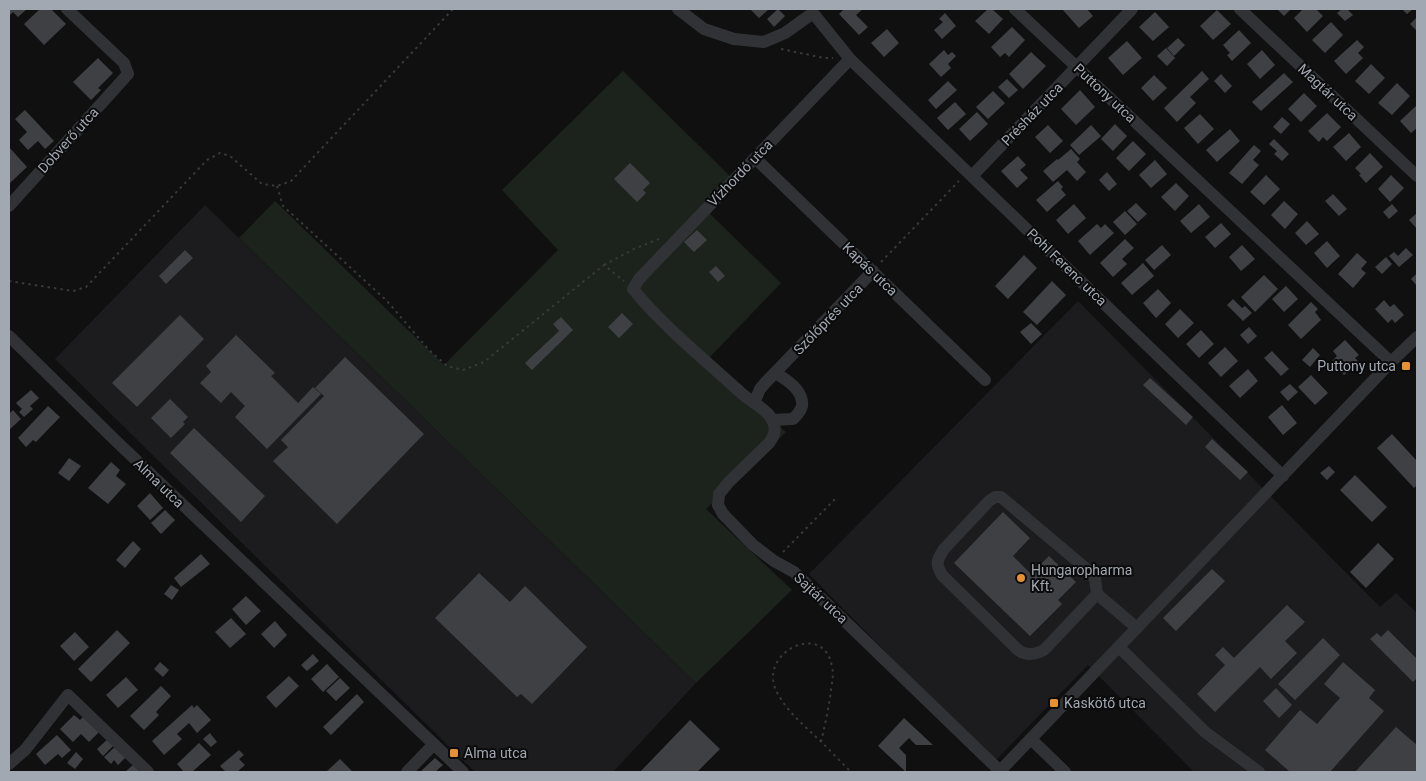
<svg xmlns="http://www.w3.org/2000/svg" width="1426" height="781" font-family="Roboto,sans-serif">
  <rect width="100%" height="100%" fill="#101011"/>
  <!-- built -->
  <path fill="#1c1c1e" d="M205 205 696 683 613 772H475L55 359Z
    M1078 301 1380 607 1396 593 1417 613V772H1194L1088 665 994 762 809 574Z"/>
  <!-- green -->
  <path fill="#1c231c" d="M623 71 738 184 708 212 781 283 707 360 786 432 706 509 792 590 696 683 239 238 275 201 444 365 558 250 502 190Z"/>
  <!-- building -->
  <path fill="#3f4044" d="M9 9H27L18 17 13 12 9 16Z
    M40 9H51L66 24 44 45 24 24Z
    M750 9H769L759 18Z
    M778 9 785 16 774 27 767 19Z
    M844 9H863L856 15 868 27 859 35 839 14Z
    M988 9H992L1003 19 989 34 975 21Z
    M1062 9H1087L1093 16 1079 28Z
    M1277 9H1291L1284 16Z
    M1303 9H1316L1323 16 1307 32 1294 18Z
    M1342 9H1347L1353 15 1345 21 1337 13Z
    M1402 9H1413L1407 14Z
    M1217 10 1231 24 1213 40 1200 26Z
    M1155 12 1169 27 1153 41 1139 27Z
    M945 13 956 26 942 39 934 30 943 22 939 19Z
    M1417 17V31L1410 24Z
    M1331 22 1343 35 1325 53 1312 40Z
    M1012 27 1025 40 1009 57 1005 53 1000 57 991 47Z
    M887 29 899 43 884 57 871 43Z
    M1239 30 1251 43 1232 61 1227 55 1230 53 1223 45Z
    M1178 38 1185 45 1174 56 1167 48Z
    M1357 40 1364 47 1358 53 1363 58 1346 74 1334 61Z
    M1127 41 1142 58 1123 75 1108 58Z
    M1166 48 1175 58 1167 66 1157 56Z
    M944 50 948 55 952 52 956 56 948 64 951 68 941 77 929 64Z
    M1262 50 1275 65 1260 79 1247 64Z
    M1031 52 1046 66 1023 89 1009 74Z
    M98 58 113 73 98 88 101 90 91 100 73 82Z
    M1371 64 1385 78 1369 94 1355 81Z
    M1202 71 1209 79 1190 97 1196 103 1177 122 1164 108Z
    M1284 73 1293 82 1261 111 1252 102Z
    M1221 74 1232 86 1225 93 1214 81Z
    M1154 75 1167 88 1153 101 1141 88Z
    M1007 79 1018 90 1009 98 998 87Z
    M948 81 957 90 936 109 928 100Z
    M1397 83 1410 96 1392 115 1378 103Z
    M1080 90 1095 107 1076 125 1061 109Z
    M993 91 1005 103 988 119 976 107Z
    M1304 93 1317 106 1301 122 1288 109Z
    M955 102 966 114 948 130 937 118Z
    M1417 105V128L1411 133 1400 121Z
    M25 110 54 141 45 149 38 141 28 150 19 140 27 132 15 119Z
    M977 112 988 124 970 141 959 129Z
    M1327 113 1341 127 1327 141 1323 137 1319 142 1308 131Z
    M1200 114 1214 129 1198 144 1184 128Z
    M1282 117 1290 124 1281 134 1273 127Z
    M1115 124 1127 136 1113 151 1101 139Z
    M1048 125 1063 141 1050 153 1035 137Z
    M1091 125 1101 136 1079 155 1070 145Z
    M1230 129 1240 141 1217 162 1206 150Z
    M1349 133 1361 147 1346 161 1333 147Z
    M1274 139 1289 154 1282 161 1274 154 1277 151 1269 144Z
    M1133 141 1146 154 1129 171 1116 158Z
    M1254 145 1261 151 1253 160 1259 165 1242 184 1229 173Z
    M9 147 27 167 10 183 9 181Z
    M1071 149 1080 159 1077 162 1086 172 1077 181 1067 170 1053 182 1043 171 1057 159 1058 160Z
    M1370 153 1383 167 1366 183 1359 175 1361 174 1355 168Z
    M1018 156 1026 165 1020 170 1028 178 1017 188 1001 171Z
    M1155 160 1167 174 1151 188 1139 175Z
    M630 163 650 183 643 190 646 193 637 202 614 179Z
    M1107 172 1117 184 1109 191 1099 180Z
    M1266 175 1280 189 1264 205 1250 192Z
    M1391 175 1404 188 1390 202 1378 189Z
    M1058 181 1063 187 1061 189 1066 195 1047 212 1036 200Z
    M1176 183 1189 196 1175 211 1161 197Z
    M1333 194 1347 209 1339 216 1325 201Z
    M1284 201 1298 214 1285 229 1271 215Z
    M1136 203 1147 214 1138 222 1127 211Z
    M1074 204 1086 218 1068 234 1056 220Z
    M1199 204 1210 217 1191 233 1180 221Z
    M1392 204 1398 211 1389 219 1383 212Z
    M1125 211 1137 224 1125 235 1113 222Z
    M1417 213V229L1409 220Z
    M1307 221 1319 234 1306 245 1295 233Z
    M1221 223 1231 234 1215 248 1205 237Z
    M1097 224 1101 228 1105 224 1114 233 1090 255 1078 241Z
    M697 230 707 240 694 252 684 242Z
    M1125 239 1134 248 1122 259 1127 264 1113 277 1100 263Z
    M1327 241 1340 256 1327 268 1314 253Z
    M1162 245 1171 255 1154 270 1145 260Z
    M1242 245 1255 259 1241 271 1229 257Z
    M1406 248 1413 255 1399 267 1389 256 1394 252 1398 256Z
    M185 250 193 258 166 284 159 276Z
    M1357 253 1367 262 1361 269 1366 273 1353 288 1338 274Z
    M1024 255 1037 268 1008 299 995 286Z
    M1386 257 1392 264 1382 274 1375 267Z
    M1143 263 1154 276 1132 295 1121 283Z
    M716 266 725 276 718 282 709 272Z
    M1417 273V286L1411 279Z
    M1264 275 1278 289 1255 312 1241 297Z
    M1052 281 1066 295 1037 325 1023 312Z
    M1286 286 1298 299 1284 312 1272 299Z
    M1158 289 1171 303 1156 318 1143 303Z
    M1233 299 1242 308 1245 306 1252 313 1243 321 1227 305Z
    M1384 300 1390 307 1394 304 1404 315 1395 323 1392 319 1388 323 1375 309Z
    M1311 302 1318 309 1315 312 1321 320 1301 339 1288 325Z
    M1180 309 1194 323 1178 338 1165 324Z
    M622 313 633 324 619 338 608 327Z
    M180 315 204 339 137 407 112 383Z
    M561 317 573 330 532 370 525 363 559 331 553 324Z
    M1031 323 1042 334 1031 344 1020 332Z
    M1249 327 1257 336 1248 344 1240 335Z
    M1201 330 1214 344 1199 358 1186 344Z
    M236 335 275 373 271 376 298 403 313 387 321 394 267 449 235 417 245 406 231 392 221 403 200 383 211 372 206 366Z
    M1345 340 1359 355 1355 358 1359 362 1344 375 1332 361 1337 356 1333 351Z
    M1225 347 1238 361 1221 377 1208 363Z
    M1313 348 1320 355 1310 367 1302 360Z
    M1272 351 1289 369 1281 376 1264 358Z
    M345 357 424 434 337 524 273 461 288 447 281 440 324 396 315 388Z
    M1248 369 1258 381 1240 398 1229 386Z
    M1311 375 1328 393 1315 405 1298 387Z
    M1150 378 1193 417 1186 425 1143 385Z
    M1290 384 1298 392 1288 401 1280 392Z
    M31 390 39 398 30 406 33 409 24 417 19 412 22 409 16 403Z
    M170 399 188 417 183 422 185 424 171 438 151 418Z
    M1282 405 1297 423 1283 435 1268 417Z
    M48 406 60 417 36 442 33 440 26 447 18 438Z
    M13 410 21 419 9 430V414Z
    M194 428 265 496 241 522 170 453Z
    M1392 434 1417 461V485L1414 488 1377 448Z
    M1212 439 1248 472 1240 480 1205 447Z
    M69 458 81 466 69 481 58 473Z
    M111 462 120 470 116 476 126 484 108 504 88 488Z
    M1329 466 1335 472 1327 480 1320 473Z
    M1355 475 1387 507 1372 522 1340 490Z
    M150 493 163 508 150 520 137 506Z
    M165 510 175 520 161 534 151 523Z
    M1003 512 1030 538 1013 556 1031 574 1049 556 1076 582 1058 600 1062 604 1030 636 954 563Z
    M133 541 141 549 125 568 116 560Z
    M1378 543 1394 559 1366 588 1350 572Z
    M201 554 210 564 181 587 174 578Z
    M1212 569 1225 581 1176 631 1163 618Z
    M479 573 510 602 525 586 587 647 532 704 521 694 517 697 435 618Z
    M171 585 179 590 172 600 164 594Z
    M246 596 261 611 246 625 232 609Z
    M1287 605 1305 622 1285 641 1297 653 1271 679 1260 667 1215 712 1197 694 1225 665 1215 655 1223 647 1234 658Z
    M231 618 246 634 230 648 215 632Z
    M275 621 287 635 274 648 261 634Z
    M117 630 130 643 91 682 78 669Z
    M1388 630 1417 659V678L1413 682 1370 639 1377 633 1381 637Z
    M75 632 89 647 74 661 60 646Z
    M1323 638 1340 655 1295 700 1278 684Z
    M313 654 319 661 307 671 301 665Z
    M160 662 169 670 163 677 154 669Z
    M1343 662 1375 690 1369 698 1384 711 1330 772H1290L1265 750 1300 710 1317 724 1340 698 1324 684Z
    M327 664 339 677 323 692 311 679Z
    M289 676 299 686 276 708 266 697Z
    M126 677 138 690 118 708 106 695Z
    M340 678 350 688 336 701 326 691Z
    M161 686 171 696 156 712 159 715 144 730 130 716Z
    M1276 688 1292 705 1279 718 1263 701Z
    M357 694 364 702 331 735 323 727Z
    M192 705 194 708 197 705 211 720 197 733 189 723 177 734 182 739 164 755 152 741Z
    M74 715 80 720 83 717 99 732 89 742 81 734 73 742 60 729Z
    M904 718 933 745H916L909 738 899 748 906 755V772L878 746Z
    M690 720 720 749 697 772H640Z
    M1396 727 1417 745V772H1355Z
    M210 733 217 742 211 747 203 739Z
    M57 735 71 750 62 758 58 754 45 765 36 754Z
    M110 737 116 743 103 756 97 749Z
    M199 743 211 755 192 772H184L177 764Z
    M117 745 127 756 118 765 114 760 111 764 104 757Z
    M239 750 244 755 239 759 245 765 237 772H226L220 766Z
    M76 752 83 759 75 769 67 763Z
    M435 758 443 765 435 772H420Z
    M340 759 353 772H326Z
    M133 765 140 772H125Z"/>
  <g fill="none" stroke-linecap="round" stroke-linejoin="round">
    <!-- path -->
    <path stroke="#37393c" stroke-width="2" stroke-dasharray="2.5 4" stroke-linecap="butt" d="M781 49 824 58H833
      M277 186 283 206 387 301 429 350 447 366 463 370 484 362 604 265 624 281
      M881 262 959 181
      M604 265 634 249 661 238
      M9 281 73 291 86 287 207 160 220 153 230 156 262 184 277 186 291 181 453 9
      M783 552 836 498
      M821 742C825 725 829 707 831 690 832 682 834 675 832 667 825 621 761 650 775 688 783 707 801 723 816 737 828 748 840 761 851 772"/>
    <!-- minor -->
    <path stroke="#313235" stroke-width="12" d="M678 9 704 29 734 39 764 42 785 33 813 13 850 59 1283 476
      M1015 9 1391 362
      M1240 9 1417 176
      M850 59 639 279 633 289C664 327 703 358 739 391 748 400 761 406 769 415 777 425 776 434 769 443L729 482 719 494 718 505 723 514 753 545 774 561 794 572 1000 771
      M755 158 985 380
      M972 176 1132 9
      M9 206 128 74 124 63 67 9
      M9 336 115 440 463 772
      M754 403 760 389 766 382 873 271
      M772 420 793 419C797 415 801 411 802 406 804 391 786 379 775 373
      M1097 594 1044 650C1034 655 1026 656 1017 649L942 575C935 563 937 560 944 549L989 501 995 497H1001L1089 571 1095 579 1097 594 1137 628
      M1119 647 1205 732 1259 772
      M1031 739 1065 772
      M9 764 25 750 68 695 148 772
      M407 772 434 744
      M999 772 1391 362 1417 337"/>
  </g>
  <!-- markers -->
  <g fill="#e59033" stroke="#0b0b0c" stroke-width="2">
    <rect x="1401" y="361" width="10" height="10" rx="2.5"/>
    <circle cx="1021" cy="578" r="5"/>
    <rect x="1049" y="698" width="10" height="10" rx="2.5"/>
    <rect x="449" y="748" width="10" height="10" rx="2.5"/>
  </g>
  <g text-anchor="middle" stroke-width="4" stroke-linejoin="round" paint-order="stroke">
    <!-- street labels -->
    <g font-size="14" fill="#a1a8b1" stroke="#0b0b0c">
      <text transform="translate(1328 92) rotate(43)" y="5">Magtár utca</text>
      <text transform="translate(1105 93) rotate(43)" y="5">Puttony utca</text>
      <text transform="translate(1032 114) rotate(-46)" y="5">Présház utca</text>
      <text transform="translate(68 140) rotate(-48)" y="5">Dobverő utca</text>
      <text transform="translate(740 173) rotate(-46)" y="5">Vízhordó utca</text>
      <text transform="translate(1067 267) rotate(44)" y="5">Pohl Ferenc utca</text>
      <text transform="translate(870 269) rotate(44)" y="5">Kapás utca</text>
      <text transform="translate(828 319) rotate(-46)" y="5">Szőlőprés utca</text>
      <text transform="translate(159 483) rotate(44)" y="5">Alma utca</text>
      <text transform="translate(821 598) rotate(43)" y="5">Sajtár utca</text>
    </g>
    <!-- poi labels -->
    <g font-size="14" fill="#a1a8b1" stroke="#0b0b0c" text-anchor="start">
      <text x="1396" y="371" text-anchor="end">Puttony utca</text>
      <text x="1031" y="575">Hungaropharma<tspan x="1031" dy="16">Kft.</tspan></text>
      <text x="1064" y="708">Kaskötő utca</text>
      <text x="464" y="758">Alma utca</text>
    </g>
  </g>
  <!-- border -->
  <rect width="1426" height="781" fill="none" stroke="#a1a8b1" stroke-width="20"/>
</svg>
